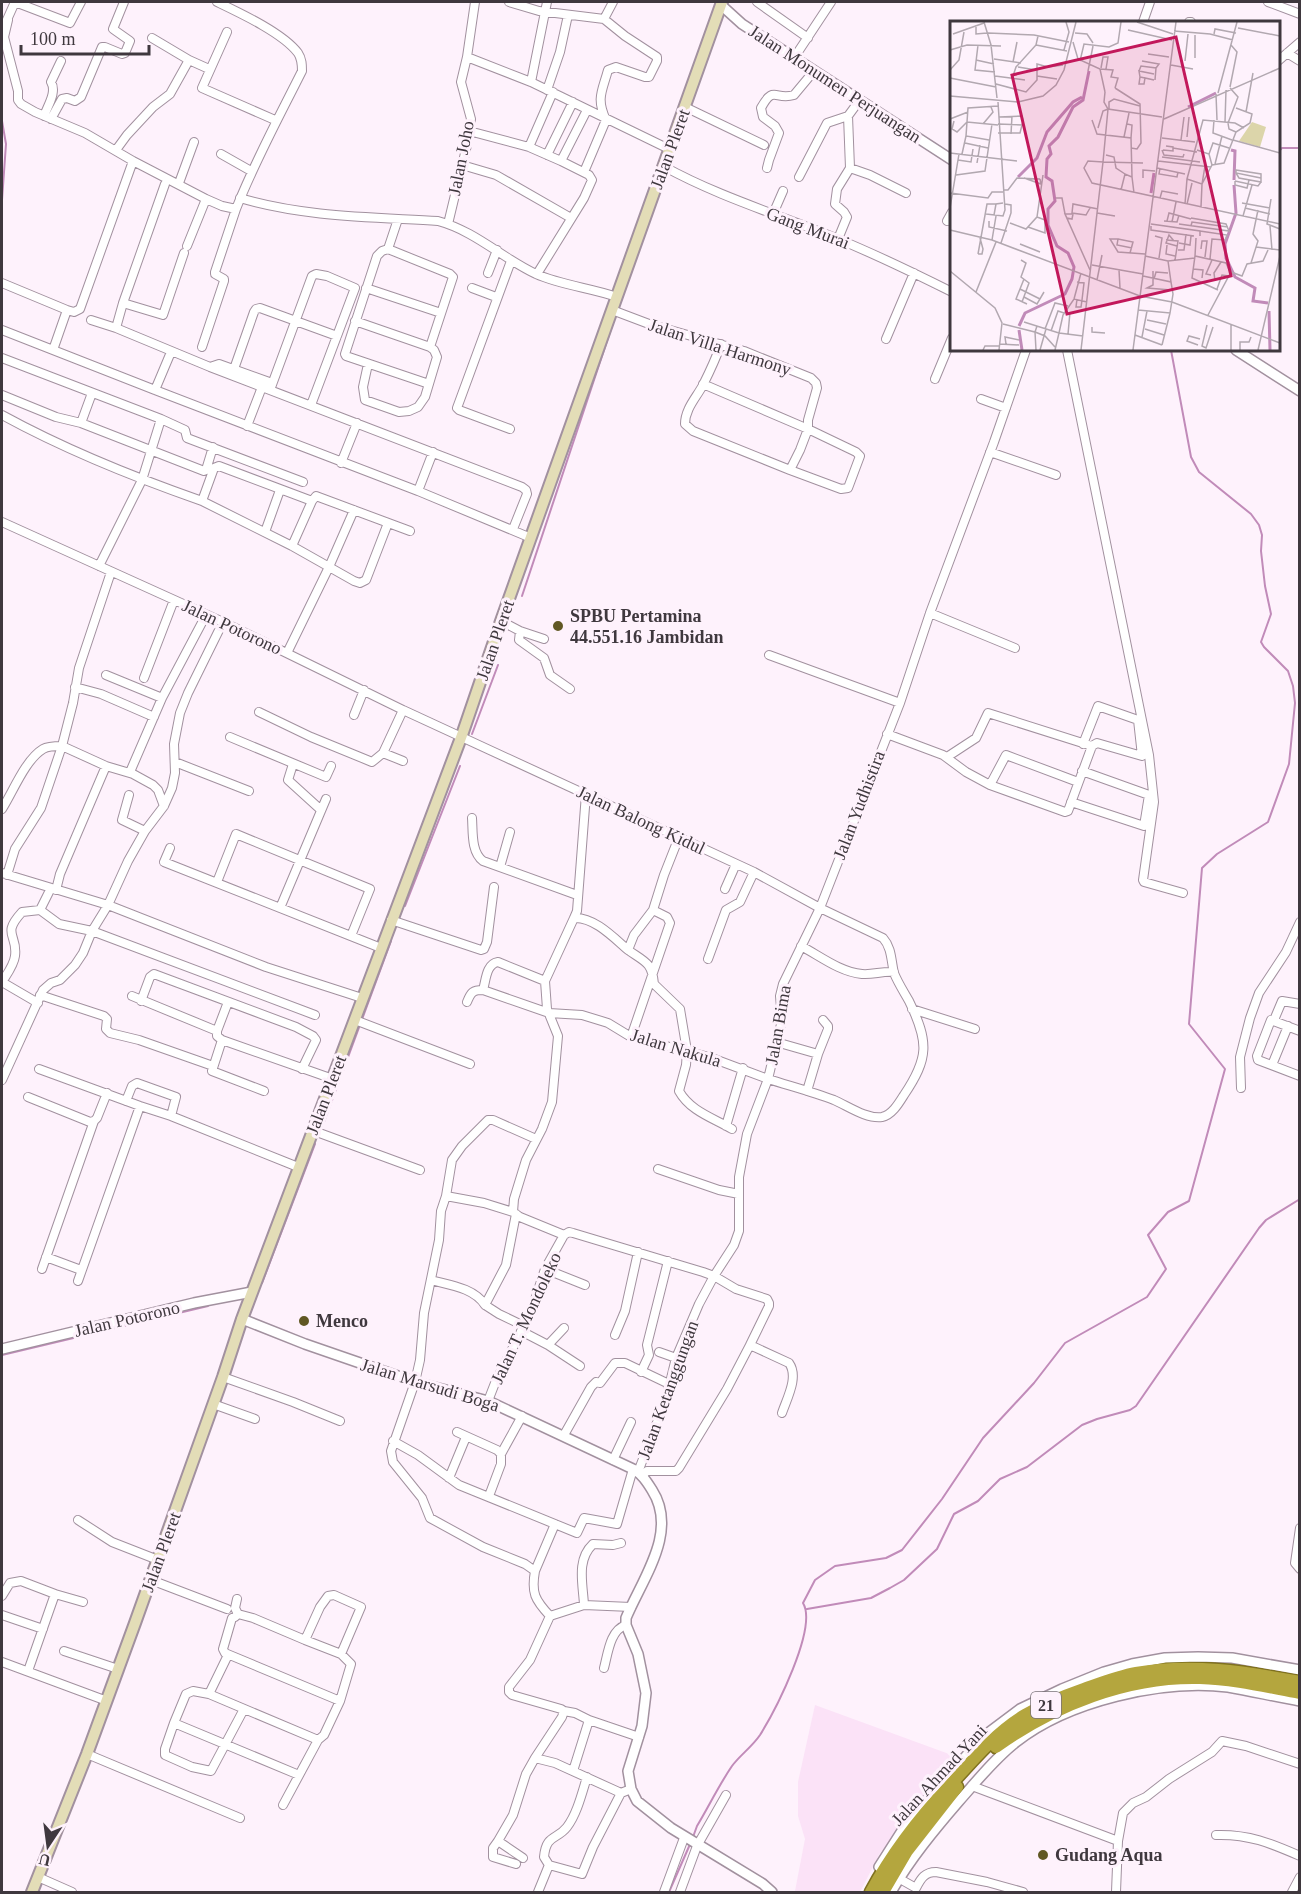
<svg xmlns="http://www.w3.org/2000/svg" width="1301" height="1894" font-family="Georgia,serif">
  <rect width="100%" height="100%" fill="#fef2fc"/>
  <!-- built -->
  <path fill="#fbe2f7" d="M815 1705 960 1758 880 1853 860 1892H797L795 1891 805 1839 798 1816V1782Z"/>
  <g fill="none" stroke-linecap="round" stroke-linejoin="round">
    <!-- stream -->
    <path stroke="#c18bb9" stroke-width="2" d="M715 36 722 18
      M2 121 6 144 2 200
      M1278 152 1282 148H1300
      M619 306 643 238
      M522 596 614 320
      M472 734 498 665
      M405 906 460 766
      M324 1122 391 941
      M262 1283 315 1144
      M2 1355 208 1306
      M807 1609 871 1598 890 1588 904 1580 937 1549 954 1514 978 1501 1000 1479 1027 1467 1082 1425 1097 1419 1130 1410 1136 1406 1259 1228 1266 1220 1300 1199
      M693 1837 697 1826C709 1806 719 1785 732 1766 740 1755 752 1747 760 1735 775 1711 818 1628 803 1603L815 1580 835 1566 886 1558 902 1550 942 1499 983 1438 1034 1383 1065 1343 1147 1297 1166 1269 1148 1235 1168 1212 1189 1201 1225 1069 1189 1024 1202 868 1217 854 1268 822 1289 764 1295 703 1293 686 1288 671 1264 647 1261 642 1271 614 1265 586 1261 551 1262 535 1259 525 1251 514 1199 472 1191 457 1171 350
      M669 1892 691 1842"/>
    <!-- minor casing -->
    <g stroke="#a2919f" stroke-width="10">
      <path id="minor" d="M15 2 70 23 81 2
        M475 2 467 57 531 82 669 149
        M509 2 539 11 604 19 625 36 657 57V61L649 77H645L616 67 608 70C602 92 596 98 606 120L584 172
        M757 2 808 38
        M1268 2 1300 14
        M604 19 613 2
        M8 20 4 37 18 91V100L21 104 35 112 85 133 133 161 206 199 222 206 236 209C255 161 279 117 302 71 302 65 302 59 298 53 283 33 240 13 217 2
        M6 22 15 2
        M1143 22 1150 2
        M1189 22H1191
        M227 32 202 88 275 120
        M1287 53 1300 61
        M794 58 831 2
        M189 60 209 69
        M1278 61 1300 42
        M531 82 547 2
        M547 90 560 52 568 15
        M685 107 764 145
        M44 116C48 105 57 92 51 82L61 61
        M51 119 62 99 67 98 75 101 81 97 102 47H105L122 54 125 53 130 41 113 29 124 2
        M469 131 529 147 561 161 587 110
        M529 147 553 92
        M116 150 127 135 153 107 170 94 189 60 152 38
        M221 154 251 171
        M547 155 573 102
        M462 165 496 175 571 218
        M663 166C719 197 780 215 838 239 877 255 914 273 952 292
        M767 168 769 160 779 133 775 126 763 117 761 108C774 84 775 101 794 95L814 71
        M850 168 870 175 906 193
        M799 177 827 123 848 116
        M179 183 194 142
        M165 184 123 303 163 315 184 253
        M240 198C303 217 372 217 438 221 475 231 502 258 536 274 561 285 591 288 617 297
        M773 214 783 191
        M398 219 388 249 382 251 377 256 345 354 346 356 429 384
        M947 221 952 212
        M448 224 467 145 471 119 461 82 467 57
        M838 239 847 217 844 212 835 204 837 189 850 168 848 116 859 101
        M187 246 206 199
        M388 249 450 274 453 277 430 347
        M488 273 497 250
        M537 274 584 198 592 180 589 175 561 161
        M2 283 67 310 74 312 80 309 133 161
        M366 288 441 313
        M472 288 496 297
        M612 310 649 324 744 351 811 378 816 383 817 388 808 420V429L856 452 860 456 848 488 841 489 790 470 800 450 808 429 703 384
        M91 320 116 328 210 367 219 364 272 383
        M355 321 430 347 434 350 437 357 425 397 418 407 409 411 399 412 365 400 363 387 368 364
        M116 328 123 303
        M2 330 155 390
        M886 339 914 273
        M721 344C716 358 710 371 703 385 696 398 685 409 685 424L693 431 790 470
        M202 347 224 281V279L215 274V272L236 209
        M53 350 67 310
        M1067 350 1149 755 1154 802 1143 880 1144 882 1183 893
        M171 352 155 390 418 491 531 538
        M2 358 161 419 185 430 187 438 303 482
        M210 367 522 487 526 490 527 494 513 529
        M234 369 254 312 256 309 260 308 337 336
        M935 379 952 338
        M270 390 312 276 316 274 327 276 355 288 311 405
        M2 395 56 417 81 423 204 471 206 470 213 447
        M981 399 1006 408
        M2 415C66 450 133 477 202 501
        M81 423 92 393
        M247 426 262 387
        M510 429 459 410 457 408 511 261
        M990 452 1056 475
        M341 463 357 423
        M418 491 433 452
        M312 501 219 466 214 468 202 501 292 546 354 581 360 583 366 580 388 523
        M2 522 223 622 403 710 754 872 820 908 883 938C892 948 891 961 894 973 898 983 904 992 909 1001 929 1042 929 1058 904 1095 899 1103 892 1115 882 1117 866 1119 848 1106 834 1100 813 1092 790 1086 768 1079L747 1134 739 1177V1231L734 1245 714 1276 699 1304 676 1358 666 1399 638 1472
        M265 532 280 490
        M292 546 312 501 316 496 410 531
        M99 566 142 480 161 419
        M111 572 79 668 73 703 62 746 106 766 133 774 153 785 158 790 164 806
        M930 613 1015 648
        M501 621 520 631 544 639
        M520 631 519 640 544 658 550 675 570 689
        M287 653 329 567 354 510
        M769 655 900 703
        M106 675 162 698
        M144 678 174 600
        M75 687 101 694 154 717
        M259 712 311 737 372 762 383 753 403 710
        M354 715 364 690
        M887 734 943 755 966 772 990 785 1065 812 1068 811 1092 746 988 713 976 738 947 757
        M230 737 326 777 331 766
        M1083 744 1098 706 1138 720 1142 756 1097 743 1092 746
        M383 753 403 761
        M175 762 249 791
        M293 764 288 780 321 810
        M130 772 162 698 206 615
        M990 785 1006 755 1078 782
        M586 794 577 911 574 918C594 917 613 937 628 950L634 935 653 910 664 875 679 837
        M129 795 122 820 145 831
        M1071 802 1144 826 1149 795 1082 771
        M2 809C13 792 25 760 43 749 48 746 55 746 62 746L41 808 15 849 7 875
        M472 818C473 832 471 852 483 861L577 895
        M170 848 164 862 381 948
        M500 867 510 832
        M2 873 108 905 266 967 362 998
        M217 882 236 834 370 889 351 936
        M725 889 736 864
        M56 890 60 874 106 766
        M280 908 326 799
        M40 910 59 924 92 931 315 1015
        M574 918 545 981 547 1009 558 1036 552 1102 542 1129 526 1160 514 1199 513 1212 520 1217 564 1235 569 1232 573 1233 703 1272 714 1276 736 1289 767 1299 769 1303V1306L750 1345 789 1363C799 1377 787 1398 782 1413
        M391 920 481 950 484 949 487 942 494 887
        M801 946C820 956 840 972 862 974 873 975 882 971 894 972
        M628 950C645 962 652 962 654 984L680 1009 687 1051 686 1065 679 1091C690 1111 713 1118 732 1129
        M708 959 726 910 740 902 754 872
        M2 982C7 974 14 965 15 956 18 934 1 935 22 912L40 910 51 888
        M2 982 38 1003
        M483 990C486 980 486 964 498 962L545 981
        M40 995 104 1016 107 1019 106 1029 110 1033 139 1040 213 1066
        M132 996 217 1031V1036L222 1040
        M141 1001 150 977 154 974 296 1027 313 1036 316 1040 302 1069
        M467 1002C471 992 473 990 483 990L549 1013 582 1015 608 1023 631 1037 709 1057 768 1079 782 1020 780 996 783 984 820 908 900 703 930 613 994 442 1026 350
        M912 1009 975 1029
        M355 1020 470 1064
        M1274 1020 1282 1001 1300 1004
        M217 1031 228 1002
        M1300 1031 1271 1020 1257 1056 1258 1060 1300 1076
        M631 1037 670 923 667 917 653 910
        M776 1042 818 1054
        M1272 1065 1288 1026
        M39 1069 140 1106 171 1116 298 1167
        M2 1080 43 990 51 983 60 980 75 965 83 953 92 931 108 905 128 861 145 831 164 806 172 788 175 773 174 744 180 713 188 693 223 622
        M1241 1088 1240 1057 1250 1018 1259 993 1286 952 1300 922
        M264 1091 212 1071 222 1040 333 1079
        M807 1091 818 1054 828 1029V1026L823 1020
        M28 1097 90 1122 94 1121 97 1118 107 1093
        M126 1101 132 1086 137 1083 176 1097 171 1116
        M726 1126 743 1068
        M314 1131 420 1170
        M536 1139 493 1120H488L462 1146 452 1160 446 1196 441 1211 439 1240 424 1313 420 1360 415 1382 391 1451 393 1462 422 1498 430 1518 483 1547 525 1564 535 1571C531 1593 535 1600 550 1616
        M658 1169 719 1190 739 1194
        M446 1196 484 1203 513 1212
        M516 1214 506 1265 485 1305 499 1314 524 1326
        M46 1257 81 1270
        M42 1269 94 1121
        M545 1269 585 1285
        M431 1280C450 1285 474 1288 485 1305
        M78 1281 140 1106
        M521 1331 548 1345 564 1328
        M615 1335 625 1311 638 1252
        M548 1345 580 1366
        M659 1352 676 1358
        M641 1372 649 1355 647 1345 668 1261
        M223 1377 293 1402 340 1421
        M488 1401 495 1383 531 1312 545 1269 564 1235
        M213 1404 255 1419
        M457 1432 497 1450 501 1454V1464L489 1496
        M564 1435 591 1387 596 1382 600 1383 615 1363H625L671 1385
        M393 1441 418 1455 459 1485 577 1533 584 1518 617 1524 633 1469
        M501 1454 522 1416
        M613 1460 631 1422
        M642 1476 647 1471H676L679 1468 727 1389 750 1345
        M449 1478 466 1437
        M78 1520 112 1542 158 1560
        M1300 1528 1295 1563 1300 1569
        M535 1571 555 1524
        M151 1580 227 1609
        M2 1596 10 1583 21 1581 55 1594
        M237 1599 235 1608 238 1614 253 1618 305 1640 320 1607 328 1596 334 1595 361 1607 341 1654 305 1640
        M584 1605C583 1584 576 1560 593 1544L613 1545 621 1543
        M238 1614 235 1617 232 1618 223 1649 225 1653 340 1701 351 1664 341 1654
        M2 1615 43 1629
        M550 1616 530 1660 509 1687V1692L512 1695 561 1709 564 1711 562 1717 535 1758 555 1763 621 1793 631 1789
        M550 1616 584 1605 631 1607
        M64 1651 118 1669
        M228 1655 209 1694 318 1740 324 1735 340 1701
        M2 1662 107 1701
        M604 1668C608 1653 610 1630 626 1625
        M28 1671 55 1594 83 1602
        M209 1694 193 1691 186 1694 174 1723 299 1775
        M564 1711 575 1713 589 1720 573 1771
        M589 1720 639 1737
        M174 1723 165 1749V1755L192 1767 211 1771 244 1709
        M87 1754 240 1818
        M587 1777C582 1793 577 1814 567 1827 557 1840 546 1834 544 1857L549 1865 582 1874 593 1847 621 1793
        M972 1786 1118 1841
        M283 1805 318 1740
        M1216 1835C1249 1834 1270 1843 1300 1856
        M498 1841 493 1848V1857L516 1864
        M523 1858 498 1841 513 1815 526 1774 535 1758
        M38 1877 72 1892
        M900 1879 916 1888C921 1878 925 1872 936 1872L987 1882 1023 1892
        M538 1892 549 1865
        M664 1892 684 1838
        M680 1892 697 1846 726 1795
        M1116 1892 1118 1841 1123 1813 1133 1803 1146 1797 1169 1779 1212 1752 1222 1741 1246 1746 1300 1764
        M1292 1892 1300 1877"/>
    </g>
    <!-- tertiary casing -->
    <g stroke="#a2919f" stroke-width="12">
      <path id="tertiary" d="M721 5 742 24 952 160
        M1236 350 1300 391
        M242 1319 305 1344 415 1382 488 1401 633 1469C642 1474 647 1482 652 1490 679 1532 642 1579 626 1618V1625L638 1654 646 1693 642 1726 628 1771 631 1789 637 1801 671 1828 763 1884 772 1892
        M2 1349 194 1303 252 1292
        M879 1867 909 1820 984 1736 1020 1709 1062 1689 1104 1672 1132 1664 1165 1658 1198 1657 1232 1658 1300 1670
        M891 1892C910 1859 934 1830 959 1801 977 1781 994 1759 1016 1742 1068 1701 1162 1679 1228 1687 1252 1691 1276 1697 1300 1701"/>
    </g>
    <!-- secondary casing -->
    <g stroke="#a2919f" stroke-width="14">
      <path id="secondary" d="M32 1892 87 1754 135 1623 223 1377 242 1319 462 735 501 621 722 2"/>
    </g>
    <!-- trunk casing -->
    <g stroke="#7f711f" stroke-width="15">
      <path id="trunk" d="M996 1747C1054 1705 1128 1676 1200 1678 1234 1679 1267 1687 1300 1693
        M871 1892C892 1853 918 1819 949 1786 972 1761 995 1733 1025 1715 1044 1704 1064 1696 1084 1689 1101 1683 1119 1676 1136 1673 1191 1663 1246 1672 1300 1682
        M883 1892 907 1851 957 1787"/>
    </g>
    <!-- minor -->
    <use href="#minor" stroke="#fff" stroke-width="8"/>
    <!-- tertiary -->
    <use href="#tertiary" stroke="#fff" stroke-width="9"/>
    <!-- secondary -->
    <use href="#secondary" stroke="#e3ddb7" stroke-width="10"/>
    <!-- trunk -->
    <use href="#trunk" stroke="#b4a63e" stroke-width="12"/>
  </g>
  <!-- markers -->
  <g fill="#605723" stroke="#fef2fc" stroke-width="2">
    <circle cx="558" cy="626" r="6"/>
    <circle cx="304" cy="1321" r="6"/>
    <circle cx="1043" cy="1855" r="6"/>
  </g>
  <g text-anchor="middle" stroke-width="6" stroke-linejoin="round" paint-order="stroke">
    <!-- shield labels -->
    <rect fill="#fef2fc" stroke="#787077" stroke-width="1.5" x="1031" y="1692" width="30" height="26" rx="4.5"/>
    <g font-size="16" font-weight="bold" fill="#3f383e">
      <text x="1046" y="1711">21</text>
    </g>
    <!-- street labels -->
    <g font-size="18" fill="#3f383e" stroke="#fef2fc">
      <text transform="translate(835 84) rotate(33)" y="6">Jalan Monumen Perjuangan</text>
      <text transform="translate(670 149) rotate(-70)" y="6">Jalan Pleret</text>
      <text transform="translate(461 158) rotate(-79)" y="6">Jalan Joho</text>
      <text transform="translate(808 228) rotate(21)" y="6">Gang Murai</text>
      <text transform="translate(720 347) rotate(18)" y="6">Jalan Villa Harmony</text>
      <text transform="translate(232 627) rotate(25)" y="6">Jalan Potorono</text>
      <text transform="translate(495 640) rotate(-71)" y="6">Jalan Pleret</text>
      <text transform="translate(859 805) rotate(-69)" y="6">Jalan Yudhistira</text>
      <text transform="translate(641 820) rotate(25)" y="6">Jalan Balong Kidul</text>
      <text transform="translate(778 1025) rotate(-80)" y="6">Jalan Bima</text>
      <text transform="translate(676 1048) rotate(17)" y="6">Jalan Nakula</text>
      <text transform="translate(326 1095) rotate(-69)" y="6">Jalan Pleret</text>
      <text transform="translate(526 1318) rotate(-65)" y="6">Jalan T. Mondoleko</text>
      <text transform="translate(127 1319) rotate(-13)" y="6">Jalan Potorono</text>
      <text transform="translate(430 1385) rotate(17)" y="6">Jalan Marsudi Boga</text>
      <text transform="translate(668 1390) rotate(-70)" y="6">Jalan Ketanggungan</text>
      <text transform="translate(161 1552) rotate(-70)" y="6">Jalan Pleret</text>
      <text transform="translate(939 1775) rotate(-47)" y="6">Jalan Ahmad Yani</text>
    </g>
    <!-- poi labels -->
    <g font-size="18" font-weight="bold" fill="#3f383e" stroke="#fef2fc" text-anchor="start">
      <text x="570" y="622">SPBU Pertamina<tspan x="570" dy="21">44.551.16 Jambidan</tspan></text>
      <text x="316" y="1327">Menco</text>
      <text x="1055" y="1861">Gudang Aqua</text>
    </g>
  </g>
  <!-- overview -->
  <g transform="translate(950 21)">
    <rect width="330" height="330" fill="#fef2fc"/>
    <path d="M302 101 316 106 310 126 289 120Z" fill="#dcd5aa"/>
    <path fill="none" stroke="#c18bb9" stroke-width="3" d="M238 86 266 72M281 129 285 130 284 159M68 156 87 137 97 111 123 81 132 76M284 164 286 192 275 223 276 237 285 256 305 267 303 280 318 282M201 172 204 152M319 290 320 329M69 305 75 292 115 273 122 258 124 246 118 232 107 225 98 204V188L105 180 102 160 96 156 97 138 101 133 99 125 108 116 123 86 133 79 139 50M69 309 72 329"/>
    <path fill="none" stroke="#b2a8b0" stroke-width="1.5" d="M34 1 41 24 47 77M187 1 223 13M26 4V13L37 12M288 7 330 15M178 9 222 19M224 10 260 13 283 19M38 12 84 14 119 21M125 12 137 13 143 22M3 13 34 2M264 13 265 8 286 12M123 21 128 38 150 48 155 71M28 24 25 49 45 51M86 24 117 30M0 29 17 24 51 25M114 29 119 11 116 1M198 33 219 36M245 37V14M44 38 71 42M26 39 44 43M130 40 134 23 159 26 168 22 171 1M192 40 209 43 206 47M235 40 238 13M63 41 67 21M221 44 243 48M68 46 86 49M151 47 153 36H158L156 48M150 48 163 49 161 56 168 57 165 67M0 49 9 39 14 11M138 50 143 25M189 50 191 45 206 47 205 59M45 55 75 59M87 55 107 58M190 56 189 50 204 53M0 57 46 66M195 57 190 56 189 63H194L195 57 204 59M62 58 66 46 86 24 88 15M46 63 76 71 87 59V43L98 46 113 44M280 66 287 31 281 24M165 67 190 83 191 122 187 128 181 127M280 67 288 76 278 102 279 108 286 111M155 71 154 81 158 88 212 96M268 72 287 1M266 73 267 99M0 75 68 81 93 75 106 64 114 49 126 1M158 88 153 141 138 140 134 147 142 162 330 203M159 88V81L164 78 190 85M296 91 303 52M0 98 18 91M214 98 330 47M142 99 147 113 181 117 182 156M264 99 263 112 282 119M4 100 2 108 7 111 17 101 48 104M275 101 276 69M33 103 43 91 41 86M48 103 73 104M177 103 182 104 181 117M148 107 153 90 158 88M48 112H70L73 100 72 95 49 96M61 113 62 95M174 116 179 92M237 116 239 96M212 117 245 121M39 119 16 115 18 87 48 85M231 119 234 96M283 119 330 132M15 122 38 127M223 127 247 131M212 129 214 134 233 136 234 133M213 129 223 130V126L216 125M247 129 259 133 262 144M0 132 67 140M12 133 16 115M259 133 263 122 279 127M156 134 164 136 166 147 175 153M212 136 250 141M8 139 21 141 23 128M208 140 261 146M27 142 30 124M265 143 272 115M207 147 235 153M210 147 209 153 227 156 228 151M286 149 311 153V157L286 152ZM286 152 289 157 311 161V157M6 154 35 150 42 103M74 157 91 163 90 158M193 157V149L205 150M237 158 252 163 251 186M285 160V164L297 167 299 159M285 160 308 165 311 161M252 163 262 144 274 142 286 111 300 102 302 93 286 87M252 163 255 145M53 169H58L67 157 90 158M171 169 175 153 182 156 184 172M0 172 38 177 42 171H53M106 177H112L115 193 140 249M210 177 212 170 228 173M321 178 317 203 330 208M292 182 320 187M235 183 237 158 253 99 285 102 294 107M237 183 242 162M0 187 9 133M140 187 136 194 122 192 123 183 148 188M295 187 320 193M147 192 165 195M36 193 53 195 55 189 48 81M122 193H115L117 197 122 198 123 193M44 194 46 183 53 182M293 195 302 164M87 196 93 154M39 200V206L57 210M214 200 227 201 229 194M217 200 219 192 241 198M222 201 226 181M60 202 76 208 87 196 95 199V212L78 206M201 203 250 210V215M229 203 279 210 276 203 241 197M201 205V209L244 215M241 205 242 201 278 206M320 205 322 229M0 209 42 219 190 275 222 281 330 322M250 210 277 214 275 219 262 218 260 238M205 215 212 217 209 237M168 218 183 221 180 232M42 219 46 195M216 219 228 220 225 239M224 220 219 214 216 222 227 225M51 222 61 192V184L55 183M229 222 240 224 241 215M70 223 90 231M217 224 216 233 225 235M306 226 330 229M182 227 167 224 168 218H160L168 231 195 233M251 228 252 220H257L255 236M228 229H234L236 213M28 233 37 183H46M28 233H32L33 228 30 217M195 235 218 240 245 237M245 235 246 217M71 239 76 242 71 256 79 262 72 281M218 240 221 261M301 242 308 220 303 213 308 189M142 244 193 253M243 248 253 249 252 257M169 249 170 267M0 250 45 287 52 302 49 329M203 250V264L197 267 221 269M261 254 256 253 262 239M74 258 66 278 77 283M204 258 206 251 218 252M147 259 152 234M265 260 264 252 271 241M127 261 134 262 132 279M70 268 90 278M267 268 272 254 279 255M268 269 242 257 245 235 276 242 280 251M26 271 46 221M74 276 87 283 94 271M124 278 131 252M127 278 126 286H131L132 279M188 289 220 292 223 273 221 261 193 255M258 294 281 251 292 255 297 243 313 240 318 229M197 299 216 303M74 301 109 312 105 329M53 303 85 311 87 305M257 304 252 325 256 327 263 306M142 306V311L155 312M95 308 105 282 118 285M195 308 214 314M101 310 108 290 114 292M109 312 113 294 124 278 137 281M109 312 133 315M118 313 120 291M185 314 212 324M192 316 197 290M49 323 69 324M56 323 55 316 69 319M212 324 220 292M248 324 237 320 239 315 250 318M33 329 35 325H49M86 329 85 311 95 315 105 326M90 329 96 308M131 329 153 141 193 142M183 329 226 1M281 329V303M290 329V321H299L301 316M308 329 330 235"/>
    <path fill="#c2185b" fill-opacity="0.15" stroke="#c2185b" stroke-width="3" d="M226 16 281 255 117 293 62 54Z"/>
    <rect width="330" height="330" fill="none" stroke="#3f383e" stroke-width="3"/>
  </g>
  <!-- border -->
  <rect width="1301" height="1894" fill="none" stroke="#3f383e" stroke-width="6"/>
  <!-- north arrow -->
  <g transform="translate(48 1846) rotate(193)" stroke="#fef2fc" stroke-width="4.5" paint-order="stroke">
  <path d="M0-4.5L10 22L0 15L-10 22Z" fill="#3f383e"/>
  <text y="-9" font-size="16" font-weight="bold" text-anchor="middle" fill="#3f383e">U</text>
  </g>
  <!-- scale -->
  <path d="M21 45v9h128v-9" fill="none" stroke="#3f383e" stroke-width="3"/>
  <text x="30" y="45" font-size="18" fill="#3f383e" stroke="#fef2fc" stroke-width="4.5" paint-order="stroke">100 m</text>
</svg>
